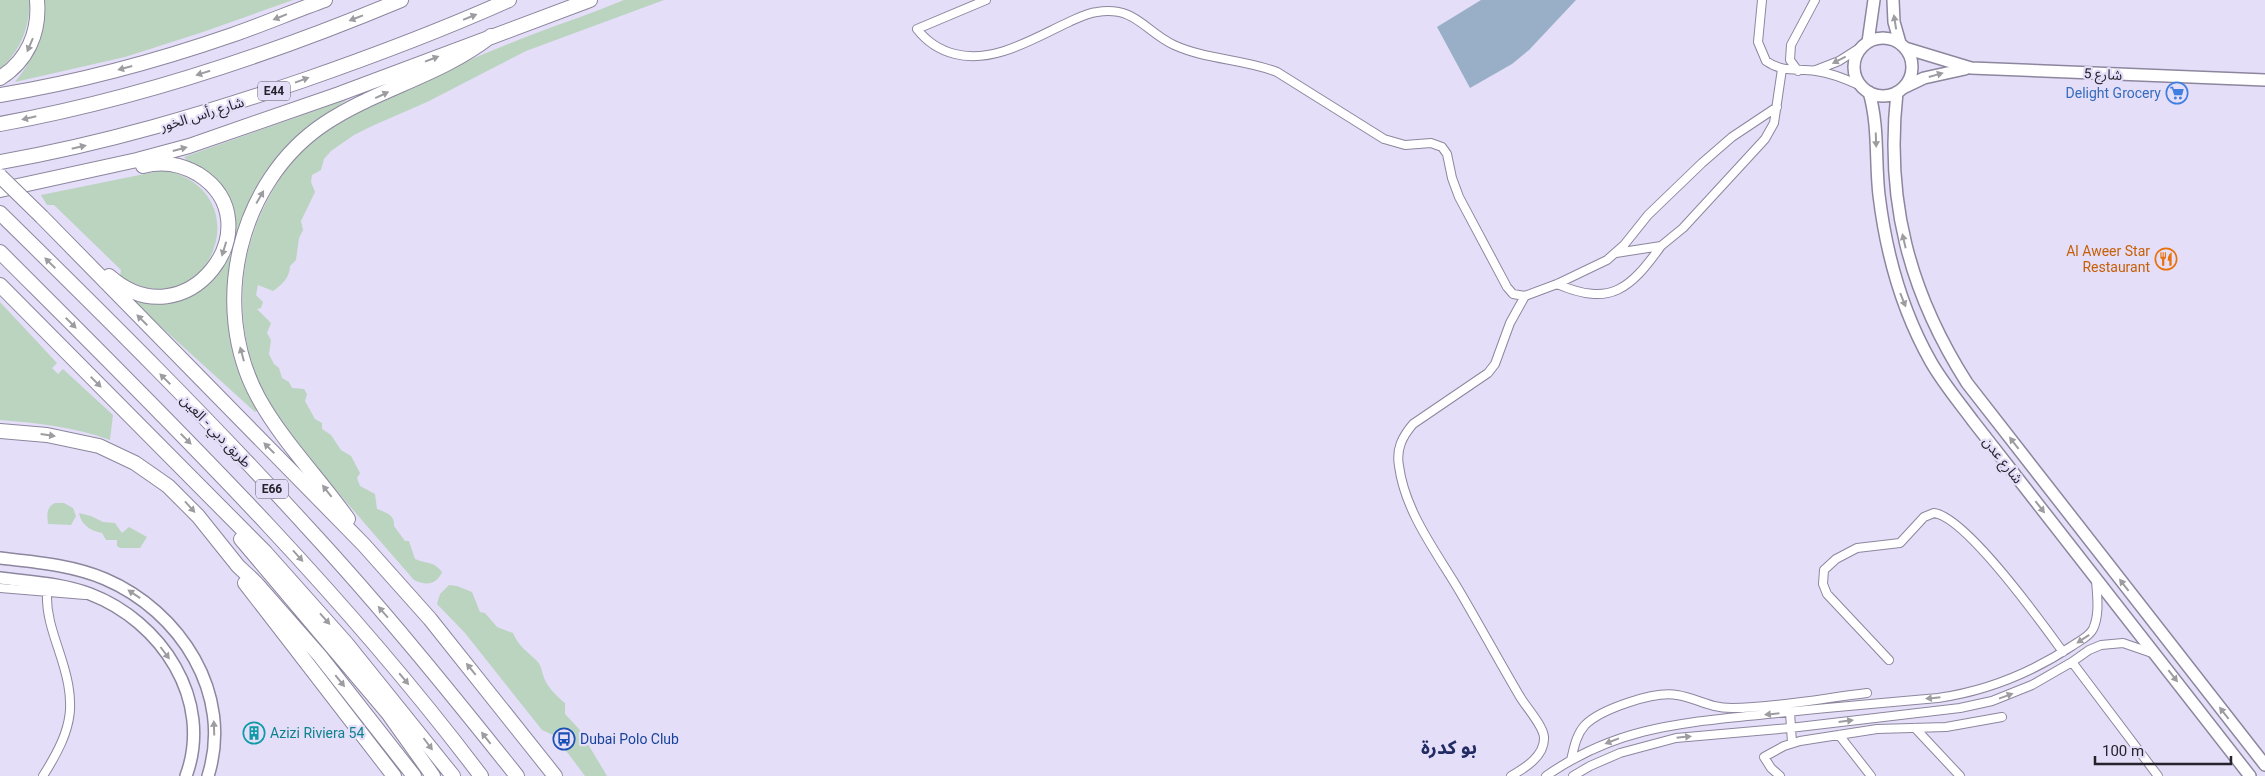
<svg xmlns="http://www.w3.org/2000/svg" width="2265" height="776" font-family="Roboto,'Noto Sans Arabic',sans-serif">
  <rect width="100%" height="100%" fill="#e5def8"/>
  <!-- green -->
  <path fill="#bad4c0" d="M0 0H29L30 4C28 31 20 51 0 69Z
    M42 0H293L203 32 125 57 15 82C37 54 44 36 42 0Z
    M624 0H664L526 51 427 102 372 126 354 135 331 151 324 159 321 170 312 175 311 182 315 192 301 221 303 230 299 238 296 260 290 266C290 277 282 285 273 291L258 285 256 295 263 302 261 308 257 309 271 323 267 333 271 340 269 354 274 364 279 368 282 378 289 382 292 388 304 389 307 394 305 401 315 419 322 423V429L331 435 341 450 351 456 360 473 357 478 360 486 375 494 377 509C387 513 395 515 394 526L405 541H409L415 559C426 564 434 561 442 572 436 586 425 585 414 580 379 540 344 500 310 459 293 437 273 414 261 388 244 350 239 307 245 266 252 221 281 165 317 137 340 118 370 106 397 93 441 72 485 53 531 35 562 23 593 13 624 0Z
    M348 99 316 122 264 177 253 196 237 237 234 236C234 214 227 189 209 175 202 169 189 164 184 157Z
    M164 170C265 192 207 332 120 276L121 270 54 205H47L41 195Z
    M229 256 232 257V276L258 410 255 412 135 303V301C176 311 211 293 229 256Z
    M0 302 57 363 52 368 58 374 63 369 113 415 110 440C74 427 38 423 0 420Z
    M55 503H64L73 508 76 516 71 525 48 524C47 515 46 507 55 503Z
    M79 513 91 516 103 522 115 523 122 533 129 527 147 537 140 548H120L117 546V540H106L102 533C91 531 81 525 79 513Z
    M449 585 457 586 472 592 480 612 485 613 497 627 513 633C518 646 528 652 538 662 542 667 542 674 545 680 549 689 558 697 565 703V714L579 729 607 776H585L555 736 542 730 465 633 437 604 440 594Z"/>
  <!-- water -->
  <path fill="#98afc7" d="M1481 0H1576L1529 50 1512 64 1470 88 1437 27Z"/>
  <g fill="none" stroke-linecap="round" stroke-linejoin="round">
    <!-- street casing -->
    <g stroke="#8d869e" stroke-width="10">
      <path id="street" d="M986 0 917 29C927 42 939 50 955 54 994 64 1034 38 1069 22 1078 18 1087 13 1097 12 1136 6 1144 31 1174 45 1207 60 1244 59 1277 72L1384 139 1405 145 1431 143 1442 147 1447 154 1452 178 1459 197 1507 287 1513 294 1525 296 1557 284 1607 260 1624 245 1648 215 1702 163 1732 137 1777 107
        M1762 0 1758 42 1766 61C1783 73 1797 68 1816 71 1832 73 1846 79 1861 86
        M1816 70 1839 61 1861 47
        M1798 71 1790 60 1791 45 1815 0
        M1616 253 1661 246 1683 228 1765 139 1774 123 1782 69
        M1557 284C1611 307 1630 289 1661 246
        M0 588 85 595
        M1889 660 1827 594 1823 584 1824 570 1836 559 1857 548 1900 543 1924 517 1934 513C1966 517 2042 623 2063 652
        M2072 662 2158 776
        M1790 712 1792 743
        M1915 728 1960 776
        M1839 735 1871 776
        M1571 760C1574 748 1576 735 1585 725 1601 709 1654 691 1677 695 1697 698 1708 708 1732 708 1774 708 1825 698 1867 693
        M43 776C75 725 77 704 58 648 52 630 46 612 47 592
        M1511 776C1525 768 1545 756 1544 737 1543 725 1525 706 1519 695 1499 661 1480 626 1460 592 1437 553 1405 512 1399 466 1396 449 1402 437 1413 424L1488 373 1495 364 1510 323 1525 296
        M1546 776C1618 726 1683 723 1767 714 1824 708 1881 703 1938 698 1987 691 2031 673 2072 646 2079 641 2089 637 2093 629 2100 614 2097 595 2096 580
        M1573 776 1590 766 1620 753 1676 738 1790 728 1960 708 1992 701 2032 685 2072 662 2089 650 2101 645 2123 643 2152 653
        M1780 776 1771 768 1764 757 1784 746 1800 741 1877 729 1946 727 2002 717"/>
    </g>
    <!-- secondary casing -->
    <g stroke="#8d869e" stroke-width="14">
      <path id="secondary" d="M1893 0 1894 22 1900 43
        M1854 67a29 29 0 1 1 58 0a29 29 0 1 1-58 0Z
        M1868 42 1874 0
        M1905 48 1971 68 2265 80
        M1903 88 1924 78 1965 69
        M1869 92C1879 126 1875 161 1879 195 1886 253 1902 311 1931 362 1943 383 1959 402 1973 421L2250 776
        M1897 92C1885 200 1909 292 1967 383L2265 765
        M0 558C35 562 72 565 105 579 180 611 234 694 208 776
        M0 578C30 582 61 583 90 594 161 621 214 700 186 776"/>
    </g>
    <!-- highway casing -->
    <g stroke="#8d869e" stroke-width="16">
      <path id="highway" d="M0 78C27 61 40 33 37 0
        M0 95C79 82 157 61 232 35 264 24 294 11 325 0
        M0 124C138 99 272 54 401 0
        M0 162C104 144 204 114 304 80 373 56 442 30 509 0
        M0 190 137 160 189 146 339 94 590 0
        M0 213C105 316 210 420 309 529 382 608 450 692 517 776
        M42 217 364 545 430 619 555 776
        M0 252C168 420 338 586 481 776
        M109 276C186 345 277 224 198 174 181 164 161 161 143 166
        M0 285 265 552 346 643 453 776
        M0 431 47 435 99 446 135 463 168 486 198 516 238 566 256 583 320 656 414 776
        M348 519C319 478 282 441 258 397 209 306 238 182 324 124 376 89 440 76 491 36
        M241 539 388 713 433 776
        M245 583 394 776"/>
    </g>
    <!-- street -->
    <use href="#street" stroke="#fff" stroke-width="8"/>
    <!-- secondary -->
    <use href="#secondary" stroke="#fff" stroke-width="11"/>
    <!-- highway -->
    <use href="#highway" stroke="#fff" stroke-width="14"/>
    <!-- highway-bridge casing -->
    <g stroke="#8d869e" stroke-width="16" stroke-linecap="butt">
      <path id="highway-bridge" d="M0 176 42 217"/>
    </g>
    <!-- highway-bridge -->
    <use href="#highway-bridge" stroke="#fff" stroke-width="14"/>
  </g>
  <!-- one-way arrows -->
  <defs><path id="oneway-solid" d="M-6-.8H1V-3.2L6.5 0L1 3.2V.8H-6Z" transform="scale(1.25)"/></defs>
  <g fill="#9d9ca0">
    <use href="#oneway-solid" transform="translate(280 17) rotate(158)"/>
    <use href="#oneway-solid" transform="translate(470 17) rotate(-22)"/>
    <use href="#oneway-solid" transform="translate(356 18) rotate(159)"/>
    <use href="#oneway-solid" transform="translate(1895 22) rotate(-99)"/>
    <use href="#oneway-solid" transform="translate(30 45) rotate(113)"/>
    <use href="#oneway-solid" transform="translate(432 59) rotate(-21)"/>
    <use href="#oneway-solid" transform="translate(1839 60) rotate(153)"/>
    <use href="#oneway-solid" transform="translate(125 68) rotate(165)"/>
    <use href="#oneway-solid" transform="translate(203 73) rotate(163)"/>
    <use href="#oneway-solid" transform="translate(1936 75) rotate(-16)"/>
    <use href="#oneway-solid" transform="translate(302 80) rotate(-20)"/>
    <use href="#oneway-solid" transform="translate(382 95) rotate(-25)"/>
    <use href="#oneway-solid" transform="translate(29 118) rotate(167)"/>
    <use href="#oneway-solid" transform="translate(1876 140) rotate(88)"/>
    <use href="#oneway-solid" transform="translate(79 147) rotate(-13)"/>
    <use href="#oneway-solid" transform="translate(180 149) rotate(-15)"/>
    <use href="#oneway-solid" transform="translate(260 197) rotate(-60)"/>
    <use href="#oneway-solid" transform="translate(1904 241) rotate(-103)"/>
    <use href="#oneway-solid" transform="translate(224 249) rotate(107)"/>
    <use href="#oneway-solid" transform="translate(50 263) rotate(-135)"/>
    <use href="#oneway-solid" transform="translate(1903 300) rotate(68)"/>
    <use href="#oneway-solid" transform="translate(142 320) rotate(-135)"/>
    <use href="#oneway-solid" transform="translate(71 323) rotate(45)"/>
    <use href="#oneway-solid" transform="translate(242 354) rotate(-105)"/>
    <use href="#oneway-solid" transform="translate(165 379) rotate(-135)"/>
    <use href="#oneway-solid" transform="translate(96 382) rotate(45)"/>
    <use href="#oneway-solid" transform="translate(48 435) rotate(8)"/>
    <use href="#oneway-solid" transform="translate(186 439) rotate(45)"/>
    <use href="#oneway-solid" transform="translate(2014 443) rotate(-128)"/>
    <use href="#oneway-solid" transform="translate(269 448) rotate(-135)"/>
    <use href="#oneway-solid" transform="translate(327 491) rotate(-128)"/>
    <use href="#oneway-solid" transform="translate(190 507) rotate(48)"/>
    <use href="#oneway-solid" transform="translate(2040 507) rotate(52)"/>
    <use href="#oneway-solid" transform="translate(298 556) rotate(48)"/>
    <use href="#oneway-solid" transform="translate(2124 585) rotate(-128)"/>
    <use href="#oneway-solid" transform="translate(134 594) rotate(-146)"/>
    <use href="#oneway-solid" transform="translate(383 612) rotate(-131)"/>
    <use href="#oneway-solid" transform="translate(325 619) rotate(48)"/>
    <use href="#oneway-solid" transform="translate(2083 639) rotate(146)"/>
    <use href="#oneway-solid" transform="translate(165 653) rotate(53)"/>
    <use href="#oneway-solid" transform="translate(471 669) rotate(-129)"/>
    <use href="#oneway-solid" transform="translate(2173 676) rotate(52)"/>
    <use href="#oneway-solid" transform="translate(404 679) rotate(50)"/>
    <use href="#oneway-solid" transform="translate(340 681) rotate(51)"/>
    <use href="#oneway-solid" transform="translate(2006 696) rotate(-20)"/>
    <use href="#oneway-solid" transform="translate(1933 698) rotate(174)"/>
    <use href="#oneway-solid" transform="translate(2224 713) rotate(-128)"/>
    <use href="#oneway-solid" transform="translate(1772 714) rotate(174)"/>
    <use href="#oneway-solid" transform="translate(1846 721) rotate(-7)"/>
    <use href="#oneway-solid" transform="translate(214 728) rotate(-92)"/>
    <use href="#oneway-solid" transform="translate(1684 737) rotate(-6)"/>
    <use href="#oneway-solid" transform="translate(486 738) rotate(-128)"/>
    <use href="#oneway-solid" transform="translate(1612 741) rotate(159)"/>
    <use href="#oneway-solid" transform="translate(428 744) rotate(53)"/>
  </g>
  <!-- icons -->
  <defs>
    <g id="supermarket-ring" transform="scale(1.125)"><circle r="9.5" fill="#e5def8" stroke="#3f7fe0" stroke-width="1.5"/><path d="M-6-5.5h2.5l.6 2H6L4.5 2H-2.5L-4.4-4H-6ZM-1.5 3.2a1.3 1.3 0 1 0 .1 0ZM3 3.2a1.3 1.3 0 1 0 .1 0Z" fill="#3f7fe0"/></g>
    <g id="restaurant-ring" transform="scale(1.125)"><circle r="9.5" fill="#e5def8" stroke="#e8710a" stroke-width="1.5"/><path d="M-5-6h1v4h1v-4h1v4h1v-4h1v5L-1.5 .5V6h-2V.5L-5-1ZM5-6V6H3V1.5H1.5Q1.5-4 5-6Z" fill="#e8710a"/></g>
    <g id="building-ring" transform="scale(1.125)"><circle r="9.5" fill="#e5def8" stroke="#0f9aa8" stroke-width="1.5"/><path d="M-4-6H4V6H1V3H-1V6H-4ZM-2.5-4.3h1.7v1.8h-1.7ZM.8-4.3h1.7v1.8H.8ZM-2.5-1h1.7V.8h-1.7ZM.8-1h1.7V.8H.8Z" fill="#0f9aa8"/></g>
    <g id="bus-ring" transform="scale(1.125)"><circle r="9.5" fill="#e5def8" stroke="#1a4fb4" stroke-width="1.5"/><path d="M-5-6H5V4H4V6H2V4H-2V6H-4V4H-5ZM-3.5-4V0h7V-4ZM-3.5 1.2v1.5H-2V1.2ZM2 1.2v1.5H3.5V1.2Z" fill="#1a4fb4"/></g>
  </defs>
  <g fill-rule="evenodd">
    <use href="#supermarket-ring" x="2177" y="93"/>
    <use href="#restaurant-ring" x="2166" y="259"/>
    <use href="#building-ring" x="254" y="733"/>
    <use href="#bus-ring" x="564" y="739"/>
  </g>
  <g text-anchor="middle" stroke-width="4.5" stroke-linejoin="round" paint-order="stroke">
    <!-- shield labels -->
    <g fill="#e5def8" stroke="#5f5b6a" stroke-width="1">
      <rect x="258" y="81.5" width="32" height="19" rx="4"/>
      <rect x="256" y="479.5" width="32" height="19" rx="4"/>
    </g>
    <g font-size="12" font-weight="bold" fill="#26232d">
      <text x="274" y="95">E44</text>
      <text x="272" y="493">E66</text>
    </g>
    <!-- street labels -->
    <g font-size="14" fill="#26232d" stroke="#e5def8">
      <text transform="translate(2103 74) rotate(3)" y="5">شارع 5</text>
      <text transform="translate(202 114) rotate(-17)" y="5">شارع رأس الخور</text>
      <text transform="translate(216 431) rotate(46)" y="5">طريق دبي - العين</text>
      <text transform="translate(2003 460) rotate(52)" y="5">شارع عدن</text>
    </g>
    <!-- shop labels -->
    <g font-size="14" fill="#366cbe" stroke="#e5def8" text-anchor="end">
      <text x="2161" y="98">Delight Grocery</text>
    </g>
    <!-- food labels -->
    <g font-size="14" fill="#c56008" stroke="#e5def8" text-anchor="end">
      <text x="2150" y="256">Al Aweer Star<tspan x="2150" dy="16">Restaurant</tspan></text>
    </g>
    <!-- culture labels -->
    <g font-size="14" fill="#0d838f" stroke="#e5def8" text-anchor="start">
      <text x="270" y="738">Azizi Riviera 54</text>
    </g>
    <!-- transit labels -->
    <g font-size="14" fill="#164399" stroke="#e5def8" text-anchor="start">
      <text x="580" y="744">Dubai Polo Club</text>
    </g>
    <!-- district labels -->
    <g font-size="19" font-weight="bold" fill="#222b64" stroke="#e5def8">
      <text x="1449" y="754">بو كدرة</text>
    </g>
  </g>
  <!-- scale -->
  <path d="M2095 756v8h136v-8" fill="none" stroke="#26232d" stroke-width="2.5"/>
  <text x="2102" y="756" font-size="15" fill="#26232d" stroke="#e5def8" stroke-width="4" paint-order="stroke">100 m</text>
</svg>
